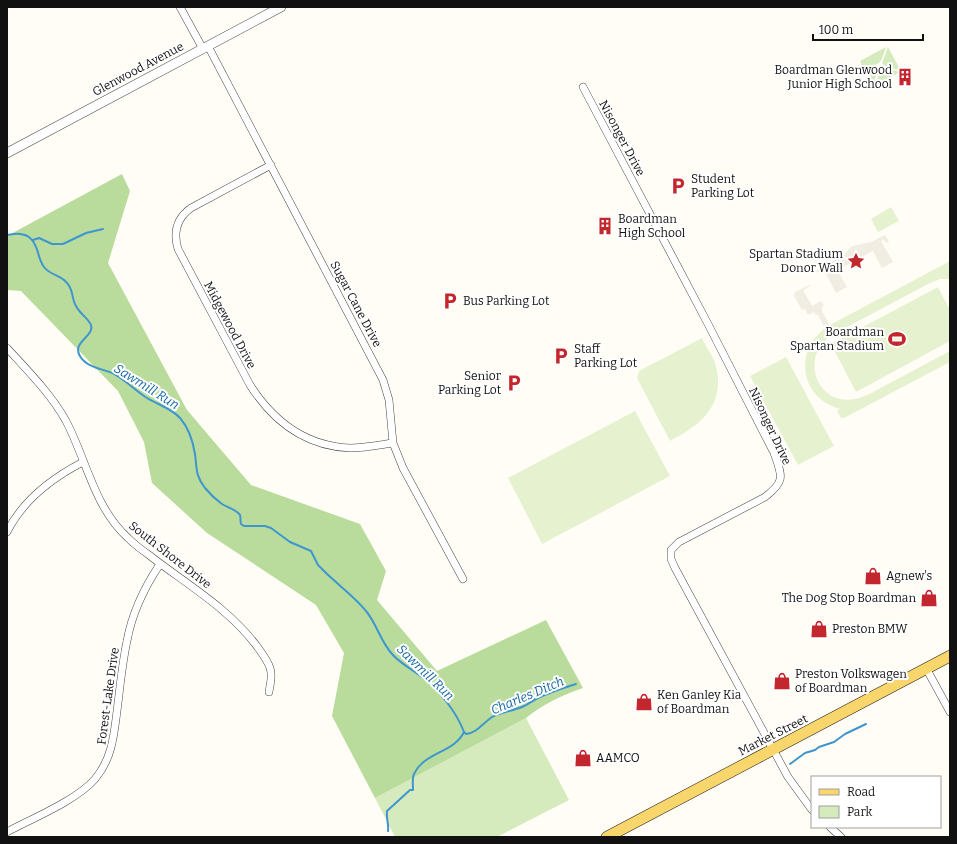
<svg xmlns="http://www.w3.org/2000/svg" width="957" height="844" font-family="Bitter,serif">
  <rect width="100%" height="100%" fill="#fffdf5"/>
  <!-- green -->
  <path fill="#d5ebbd" d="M886 47C880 65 881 65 862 66L860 61Z
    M888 47 901 71 885 66 882 63Z
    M866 67H876L878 70 873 85 864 68Z
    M884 68 900 72 876 85 880 71Z
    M526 718 569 800 497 837H395L375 798Z"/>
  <!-- forest -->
  <path fill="#b9dc9c" d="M122 174 130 191 108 263 187 410 251 485 360 524 386 571 377 600 437 671 546 620 583 688C562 695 543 704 526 718L375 798 332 716 344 653 316 605 207 533 152 483 144 442 118 391 21 291 7 290V236Z"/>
  <!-- pitch -->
  <path fill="#e6f2cf" d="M891 207 899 221 878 232 871 219Z
    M950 261V279H940L930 283 832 335C799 356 816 406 855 399 866 397 878 389 888 384 909 373 929 362 950 351V362L844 418H841L837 411 840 409C799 398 793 349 828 326Z
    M938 287 950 310V341L856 392 831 344Z
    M702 338C706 347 712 354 715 363 727 403 702 425 670 441L637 378 639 371Z
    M786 357 834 446 798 465 750 376Z
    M635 411 670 476 542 544 508 478Z"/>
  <!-- plaza -->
  <path fill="#f1ede2" d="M885 235 889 242 886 243 884 240 881 241 893 262 882 268 873 251 860 258 858 254 849 259 851 263 837 270 847 287 836 293 825 272 822 274 817 272 816 271 845 254 852 246 871 242Z
    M809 285 810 286 803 290 812 306 821 301 824 306 822 307V311L829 324 824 327 818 315H816L814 312 808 315 805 309 802 310 794 296 795 292Z"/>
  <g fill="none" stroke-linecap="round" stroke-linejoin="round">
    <!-- stream -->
    <path stroke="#3f96cf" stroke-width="2" d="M7 235C14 234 24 232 30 238 39 245 37 258 44 267 50 275 60 275 66 282 74 289 71 298 76 306 80 314 88 318 91 325 95 338 66 343 84 361 92 369 105 369 114 374 125 380 134 389 144 396 155 404 170 407 180 418 188 427 193 442 195 454 197 468 195 475 205 488 210 494 215 499 222 504 227 507 237 510 240 515 241 518 240 521 241 524L244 526H265L271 528 290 542 311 551 318 565 324 571C337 584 355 597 366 611 377 624 381 643 393 655 401 664 412 669 422 677 438 688 457 713 464 732 454 753 424 752 414 774 412 778 413 785 413 790H410L387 811C386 818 389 824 388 831
      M33 240 39 238 52 244H63L86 233 103 229
      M464 732 466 734C477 733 483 723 492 717 501 712 512 711 522 707 527 705 532 701 538 698 550 692 563 688 576 684
      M790 764 805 753 815 750 819 747 834 742 845 734 866 724"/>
    <!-- minor casing -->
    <g stroke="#444" stroke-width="8">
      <path id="minor" d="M180 7 203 49
        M208 46 383 380 389 400 393 443 403 468 463 579
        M583 87 708 324 774 453C782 476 786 481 765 497L679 542 671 550V559L675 568 788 777 812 810
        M271 165 191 208C177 218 173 232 178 249L250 385C273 421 305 446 350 448 364 448 379 445 393 443
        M7 348C28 371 51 394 66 421 87 461 94 507 128 538 134 544 142 550 149 555 186 584 227 607 256 645 261 652 267 659 270 668 273 676 270 684 269 692
        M7 532C23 500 52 478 83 462
        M926 668 950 712
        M830 827 841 837
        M7 832C33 818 77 800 95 779 112 759 114 735 117 711 120 688 122 664 127 641 132 613 144 588 160 564"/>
    </g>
    <!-- tertiary casing -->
    <g stroke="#444" stroke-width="10">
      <path id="tertiary" d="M7 153 281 7"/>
    </g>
    <!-- primary casing -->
    <g stroke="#222" stroke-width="12">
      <path id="primary" d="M607 837C721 776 836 717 950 656"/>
    </g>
    <!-- minor -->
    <use href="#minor" stroke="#fff" stroke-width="7"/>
    <!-- tertiary -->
    <use href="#tertiary" stroke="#fff" stroke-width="9"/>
    <!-- primary -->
    <use href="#primary" stroke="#f9d66b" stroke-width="11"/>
  </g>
  <!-- icons -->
  <defs>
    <g id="building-bare" transform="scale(1.38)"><path d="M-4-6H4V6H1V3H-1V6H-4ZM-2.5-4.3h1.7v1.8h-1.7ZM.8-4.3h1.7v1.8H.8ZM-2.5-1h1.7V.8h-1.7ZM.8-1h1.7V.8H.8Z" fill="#c4262e" stroke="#fff" stroke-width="2.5" paint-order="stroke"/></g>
    <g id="parking-bare" transform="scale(1.38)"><path d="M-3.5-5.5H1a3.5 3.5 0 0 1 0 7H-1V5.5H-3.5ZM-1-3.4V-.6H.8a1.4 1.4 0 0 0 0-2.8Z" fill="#c4262e" stroke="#fff" stroke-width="2.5" paint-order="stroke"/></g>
    <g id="sight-bare" transform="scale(1.38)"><path d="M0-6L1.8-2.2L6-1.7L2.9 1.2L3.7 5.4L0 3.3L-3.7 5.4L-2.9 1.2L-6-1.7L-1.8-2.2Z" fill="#c4262e" stroke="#fff" stroke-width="2.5" paint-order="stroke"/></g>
    <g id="stadium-bare" transform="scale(1.38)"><path d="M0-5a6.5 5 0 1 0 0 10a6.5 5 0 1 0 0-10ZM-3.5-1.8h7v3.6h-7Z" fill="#c4262e" stroke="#fff" stroke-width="2.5" paint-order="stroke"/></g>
    <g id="shop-bare" transform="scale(1.38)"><path d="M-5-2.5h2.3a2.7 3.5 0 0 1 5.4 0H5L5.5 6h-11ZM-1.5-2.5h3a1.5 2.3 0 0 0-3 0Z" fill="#c4262e" stroke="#fff" stroke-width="2.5" paint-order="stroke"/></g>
  </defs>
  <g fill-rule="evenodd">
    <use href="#building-bare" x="905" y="77"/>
    <use href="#parking-bare" x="678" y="186"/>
    <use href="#building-bare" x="605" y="226"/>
    <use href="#sight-bare" x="856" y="261"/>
    <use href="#parking-bare" x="450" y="301"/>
    <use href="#stadium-bare" x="897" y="339"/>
    <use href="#parking-bare" x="561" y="356"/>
    <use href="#parking-bare" x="514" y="383"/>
    <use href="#shop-bare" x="873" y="576"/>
    <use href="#shop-bare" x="929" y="598"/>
    <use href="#shop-bare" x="819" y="629"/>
    <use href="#shop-bare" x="782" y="681"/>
    <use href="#shop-bare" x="644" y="702"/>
    <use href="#shop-bare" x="583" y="758"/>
  </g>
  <g text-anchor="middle" stroke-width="4" stroke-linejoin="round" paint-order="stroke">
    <!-- street labels -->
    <g font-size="12" fill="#111" stroke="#fff">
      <text transform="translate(138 69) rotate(-28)" y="4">Glenwood Avenue</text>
      <text transform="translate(622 138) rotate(62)" y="4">Nisonger Drive</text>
      <text transform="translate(356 304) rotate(62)" y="4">Sugar Cane Drive</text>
      <text transform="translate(230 325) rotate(62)" y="4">Midgewood Drive</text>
      <text transform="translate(770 426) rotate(65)" y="4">Nisonger Drive</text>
      <text transform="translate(170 555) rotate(38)" y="4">South Shore Drive</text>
      <text transform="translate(108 696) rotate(-82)" y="4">Forest-Lake Drive</text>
      <text transform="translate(773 735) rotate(-27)" y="4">Market Street</text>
    </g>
    <!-- poi labels -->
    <g font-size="12" fill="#111" stroke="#fff" text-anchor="start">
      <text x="892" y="74" text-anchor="end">Boardman Glenwood<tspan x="892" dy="14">Junior High School</tspan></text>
      <text x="691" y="183">Student<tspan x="691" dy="14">Parking Lot</tspan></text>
      <text x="618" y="223">Boardman<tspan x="618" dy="14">High School</tspan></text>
      <text x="843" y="258" text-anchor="end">Spartan Stadium<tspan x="843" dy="14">Donor Wall</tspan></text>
      <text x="463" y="305">Bus Parking Lot</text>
      <text x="884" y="336" text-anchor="end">Boardman<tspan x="884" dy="14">Spartan Stadium</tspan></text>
      <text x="574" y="353">Staff<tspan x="574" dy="14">Parking Lot</tspan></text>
      <text x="501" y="380" text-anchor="end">Senior<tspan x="501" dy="14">Parking Lot</tspan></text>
      <text x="886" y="580">Agnew's</text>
      <text x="916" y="602" text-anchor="end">The Dog Stop Boardman</text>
      <text x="832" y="633">Preston BMW</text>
      <text x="795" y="678">Preston Volkswagen<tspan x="795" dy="14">of Boardman</tspan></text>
      <text x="657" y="699">Ken Ganley Kia<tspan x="657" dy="14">of Boardman</tspan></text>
      <text x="596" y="762">AAMCO</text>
    </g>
    <!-- water labels -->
    <g font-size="13" font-style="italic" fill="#1768a6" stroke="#fff">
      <text transform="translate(147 386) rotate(32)" y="5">Sawmill Run</text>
      <text transform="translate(426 672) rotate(44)" y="5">Sawmill Run</text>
      <text transform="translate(527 695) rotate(-23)" y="5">Charles Ditch</text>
    </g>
  </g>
  <!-- border -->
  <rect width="957" height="844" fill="none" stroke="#111111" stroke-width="16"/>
  <!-- legend -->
  <rect x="811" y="776" width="130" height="52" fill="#ffffff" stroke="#a0a0a0"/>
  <rect x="819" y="789" width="20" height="6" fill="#f9d66b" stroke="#a0a0a0"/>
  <text x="847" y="796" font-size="12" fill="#111111">Road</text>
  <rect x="819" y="806" width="20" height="12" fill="#d5ebbd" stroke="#a0a0a0"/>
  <text x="847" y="816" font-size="12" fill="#111111">Park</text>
  <!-- scale -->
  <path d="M813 34v6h110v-6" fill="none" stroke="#111111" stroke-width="2"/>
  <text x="819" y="34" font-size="12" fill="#111111" stroke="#ffffff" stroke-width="3" paint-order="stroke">100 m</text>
</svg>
